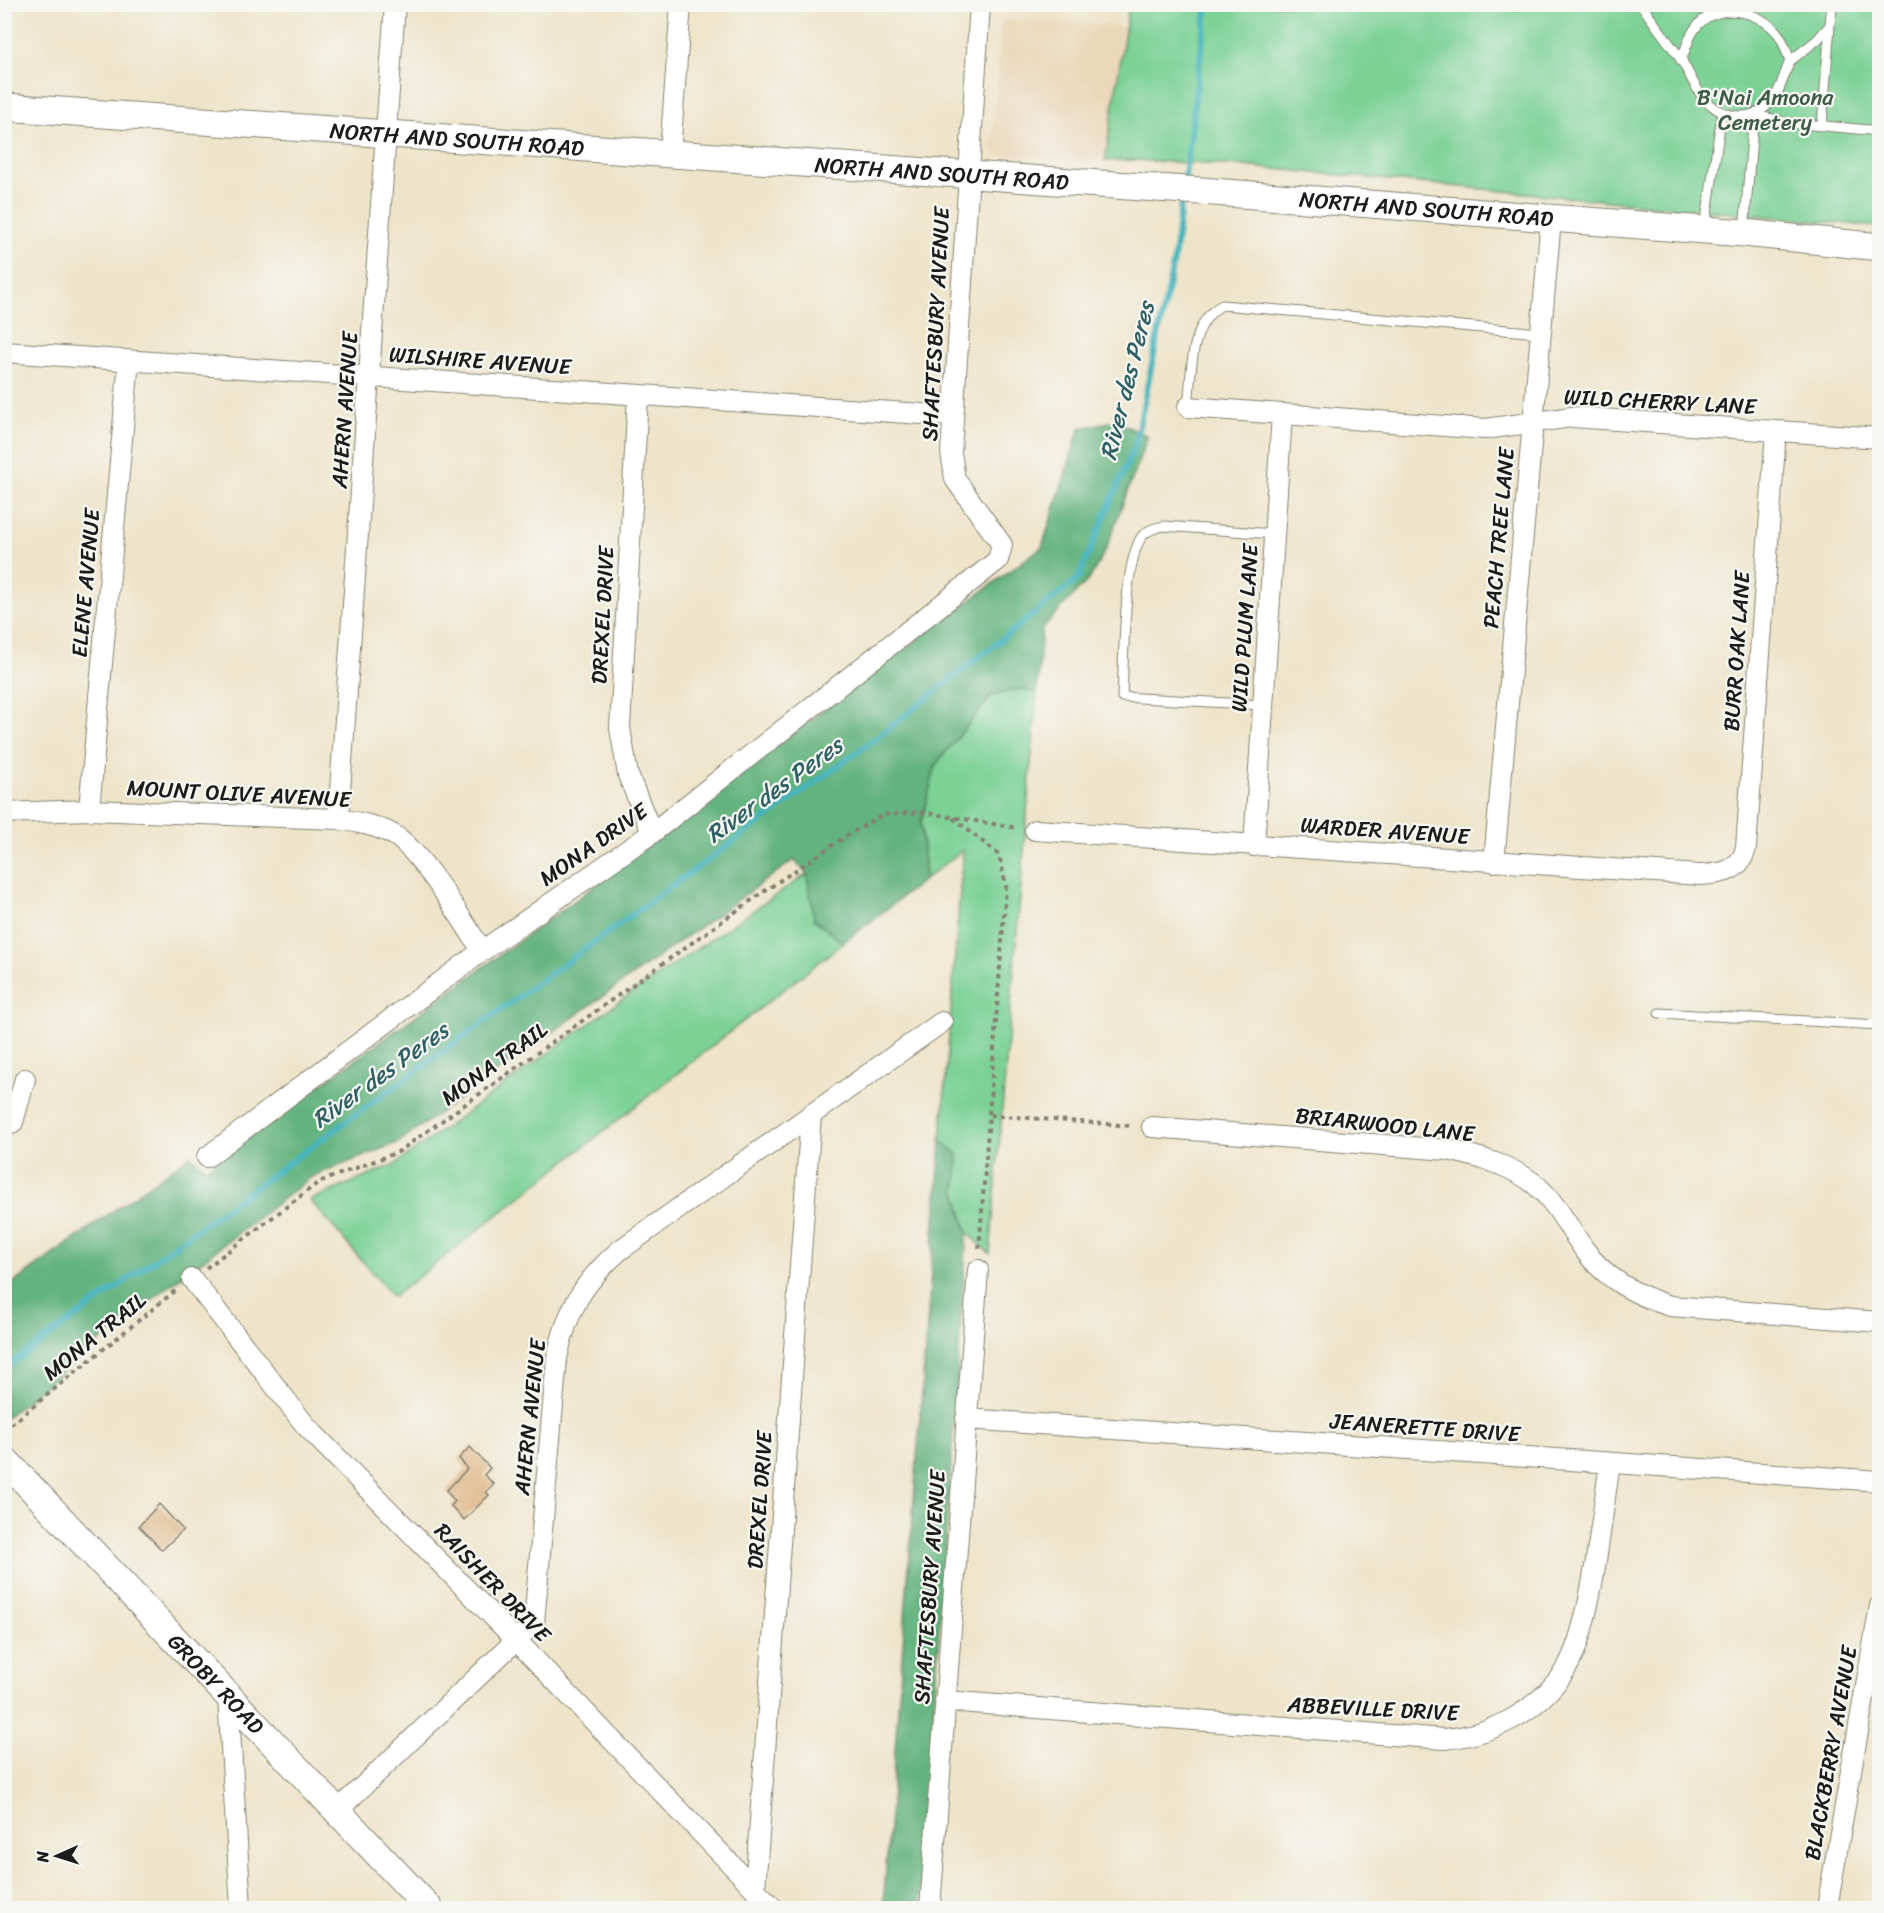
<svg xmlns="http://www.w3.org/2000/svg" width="1884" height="1913" font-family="Sriracha,sans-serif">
  <rect width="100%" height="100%" fill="#f6f6f2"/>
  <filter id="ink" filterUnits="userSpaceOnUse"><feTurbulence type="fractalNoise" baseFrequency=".0167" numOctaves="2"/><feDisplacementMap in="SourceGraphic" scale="12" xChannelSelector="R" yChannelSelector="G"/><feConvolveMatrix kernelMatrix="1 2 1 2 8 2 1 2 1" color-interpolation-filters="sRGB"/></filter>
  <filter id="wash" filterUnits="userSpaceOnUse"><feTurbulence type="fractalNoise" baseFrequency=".008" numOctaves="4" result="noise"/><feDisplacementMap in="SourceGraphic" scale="24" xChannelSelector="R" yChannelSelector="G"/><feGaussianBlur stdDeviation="1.35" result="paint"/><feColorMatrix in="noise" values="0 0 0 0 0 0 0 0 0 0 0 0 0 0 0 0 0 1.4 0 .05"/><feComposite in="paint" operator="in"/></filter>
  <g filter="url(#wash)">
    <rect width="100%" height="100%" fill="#eee4c9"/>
    <!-- built -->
    <path fill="#ebd8ba" d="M1001 20 1126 26 1105 161 1003 156 995 153 992 143Z"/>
    <!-- green -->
    <path fill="#7bd195" stroke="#4c7658" stroke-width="1.5" d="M1129 5H1879V227L1243 166 1134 160 1105 161Z
      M1019 689 1037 693 990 1254 967 1232 956 1191 958 1154 941 1141 963 850 925 879 921 822 936 764 992 695Z
      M807 874 814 919 843 943 393 1297 310 1200 394 1165 620 1001Z"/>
    <!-- forest -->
    <path fill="#64b37e" stroke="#40684d" stroke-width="1.5" d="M1115 421 1148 436 1106 549 1090 578 1042 628 1037 693 1019 689 992 695 936 764 921 822 925 879 843 943 814 919 807 874 794 860 397 1143 313 1176 164 1290 5 1418V1289L190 1156 206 1168 628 862 840 697 1042 547 1080 428Z
      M941 1141 958 1154 956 1191 967 1232 920 1908H883Z"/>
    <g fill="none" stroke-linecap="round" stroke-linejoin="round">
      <!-- stream -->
      <path stroke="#44b4bd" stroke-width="6" d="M1184 184 1207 4
        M4 1369 878 737 1078 579 1135 445 1174 259 1182 197"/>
    </g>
    <g id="blocks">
      <!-- building -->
      <path fill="#e1bc8f" d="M470 1447 490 1468 484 1475 494 1484 486 1492 489 1495 464 1520 451 1506 455 1501 446 1491 467 1469 459 1458Z
        M159 1504 183 1530 162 1550 139 1526Z"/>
    </g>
  </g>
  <g filter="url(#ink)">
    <use href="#blocks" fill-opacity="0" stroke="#858072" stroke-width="1.5"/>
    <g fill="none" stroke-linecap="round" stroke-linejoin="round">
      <!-- lane casing -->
      <g stroke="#858072" stroke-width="11">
        <path id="lane" d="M1641 4C1654 24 1669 42 1682 61 1689 73 1694 86 1703 97 1723 121 1758 124 1776 95 1782 85 1785 72 1790 61 1787 53 1784 42 1779 35 1760 9 1713 0 1694 30 1688 39 1685 51 1681 61
          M1790 61 1817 40 1830 25 1832 4
          M1754 115 1790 123 1880 131
          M1822 126 1830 25
          M1705 227 1722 113
          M1744 231 1754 115
          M1188 407C1192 374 1188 323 1222 305L1540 333
          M1263 705 1122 697C1124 663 1123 559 1143 535 1149 529 1156 528 1164 526L1274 534
          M1659 1013 1880 1025"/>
      </g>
      <!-- street casing -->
      <g stroke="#858072" stroke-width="22">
        <path id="street" d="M670 153 681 4
          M4 352 952 416
          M638 395 620 728 628 775 652 833
          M1188 407 1485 429 1572 417 1880 438
          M89 810 129 360
          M4 813 89 810 338 819C357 822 375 825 392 834 418 846 465 924 482 951
          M338 819 395 4
          M1035 830 1700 875C1721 874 1740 872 1746 848L1776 431
          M1254 846 1282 414
          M1494 862 1551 219
          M1152 1127 1448 1150C1479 1157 1512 1165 1537 1186 1556 1203 1569 1228 1584 1249 1605 1279 1636 1295 1670 1306L1880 1322
          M4 1128 13 1122 25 1079
          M207 1157 482 951 652 833 998 560 1002 545 955 479 951 452 980 4
          M192 1279 306 1426 517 1641 773 1908
          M966 1419 1880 1481
          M228 1697 241 1908
          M945 1701 1445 1739C1494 1734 1538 1712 1566 1669 1592 1627 1601 1517 1610 1464
          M337 1811 534 1623 557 1358C567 1310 583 1282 620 1250L942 1022
          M755 1890 811 1114
          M930 1908 978 1270
          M1827 1908 1880 1606"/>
      </g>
      <!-- secondary casing -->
      <g stroke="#858072" stroke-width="29">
        <g id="secondary">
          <path id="s1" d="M4 107 1214 192 1744 233 1880 247"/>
          <path id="s2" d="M4 1459 429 1908"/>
        </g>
      </g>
      <!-- path -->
      <path stroke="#858072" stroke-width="4" stroke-dasharray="4.5 4.5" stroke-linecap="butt" d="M953 818 999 855 1006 886 979 1251
        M990 1115 1133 1126
        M206 1268 319 1182 398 1152 766 890 848 835 883 815 921 812 1017 828
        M4 1430 176 1290"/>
      <!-- lane -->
      <use href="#lane" stroke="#fff" stroke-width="9"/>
      <!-- street -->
      <use href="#street" stroke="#fff" stroke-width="20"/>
      <!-- secondary -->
      <use href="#secondary" stroke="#fff" stroke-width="27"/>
    </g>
  </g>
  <g text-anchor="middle" stroke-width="4.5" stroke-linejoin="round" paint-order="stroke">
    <!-- park labels -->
    <g font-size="22" fill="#3d5b46" stroke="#f6f6f2">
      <text x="1765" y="105">B'Nai Amoona<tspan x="1765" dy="25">Cemetery</tspan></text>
    </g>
    <!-- street labels -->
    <g font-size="22" fill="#1c1c1c" stroke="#f6f6f2">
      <text dy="8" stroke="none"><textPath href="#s1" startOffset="454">NORTH AND SOUTH ROAD</textPath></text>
      <text dy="8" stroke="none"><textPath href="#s1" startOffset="940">NORTH AND SOUTH ROAD</textPath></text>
      <text dy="8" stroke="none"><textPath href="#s1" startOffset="1426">NORTH AND SOUTH ROAD</textPath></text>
      <text transform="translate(935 324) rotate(-87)" y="8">SHAFTESBURY AVENUE</text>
      <text transform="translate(480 360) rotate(4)" y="8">WILSHIRE AVENUE</text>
      <text transform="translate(1660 401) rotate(3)" y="8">WILD CHERRY LANE</text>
      <text transform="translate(344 410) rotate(-86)" y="8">AHERN AVENUE</text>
      <text transform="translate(1498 538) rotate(-85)" y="8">PEACH TREE LANE</text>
      <text transform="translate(85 583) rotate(-85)" y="8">ELENE AVENUE</text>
      <text transform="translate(602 615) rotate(-87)" y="8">DREXEL DRIVE</text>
      <text transform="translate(1244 628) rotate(-86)" y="8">WILD PLUM LANE</text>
      <text transform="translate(1736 651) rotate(-86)" y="8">BURR OAK LANE</text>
      <text transform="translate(239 793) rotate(3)" y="8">MOUNT OLIVE AVENUE</text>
      <text transform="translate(1385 830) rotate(4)" y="8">WARDER AVENUE</text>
      <text transform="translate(593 844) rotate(-35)" y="8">MONA DRIVE</text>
      <text transform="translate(494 1063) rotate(-36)" y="8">MONA TRAIL</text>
      <text transform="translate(1385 1124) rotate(6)" y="8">BRIARWOOD LANE</text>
      <text transform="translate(94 1336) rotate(-39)" y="8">MONA TRAIL</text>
      <text transform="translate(529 1417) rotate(-84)" y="8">AHERN AVENUE</text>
      <text transform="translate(1425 1427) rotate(4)" y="8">JEANERETTE DRIVE</text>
      <text transform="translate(759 1500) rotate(-86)" y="8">DREXEL DRIVE</text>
      <text transform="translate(493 1582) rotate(46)" y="8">RAISHER DRIVE</text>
      <text transform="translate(929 1587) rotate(-86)" y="8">SHAFTESBURY AVENUE</text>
      <text dy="8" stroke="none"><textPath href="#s2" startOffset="309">GROBY ROAD</textPath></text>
      <text transform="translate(1373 1708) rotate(3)" y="8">ABBEVILLE DRIVE</text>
      <text transform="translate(1830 1753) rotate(-80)" y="8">BLACKBERRY AVENUE</text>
    </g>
    <!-- water labels -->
    <g font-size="24" font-style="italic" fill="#2e6064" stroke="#f6f6f2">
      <text transform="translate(1127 381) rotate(-76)" y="8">River des Peres</text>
      <text transform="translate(774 790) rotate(-36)" y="8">River des Peres</text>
      <text transform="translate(380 1075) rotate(-36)" y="8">River des Peres</text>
    </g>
  </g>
  <!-- margin -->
  <rect width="1884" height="1913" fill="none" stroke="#f6f6f2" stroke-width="24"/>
  <!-- north arrow -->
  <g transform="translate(57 1856) rotate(267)" stroke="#f6f6f2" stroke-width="4.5" paint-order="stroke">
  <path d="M0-4.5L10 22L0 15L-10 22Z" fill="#1c1c1c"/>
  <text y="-9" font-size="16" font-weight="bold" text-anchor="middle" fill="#1c1c1c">N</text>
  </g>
</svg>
